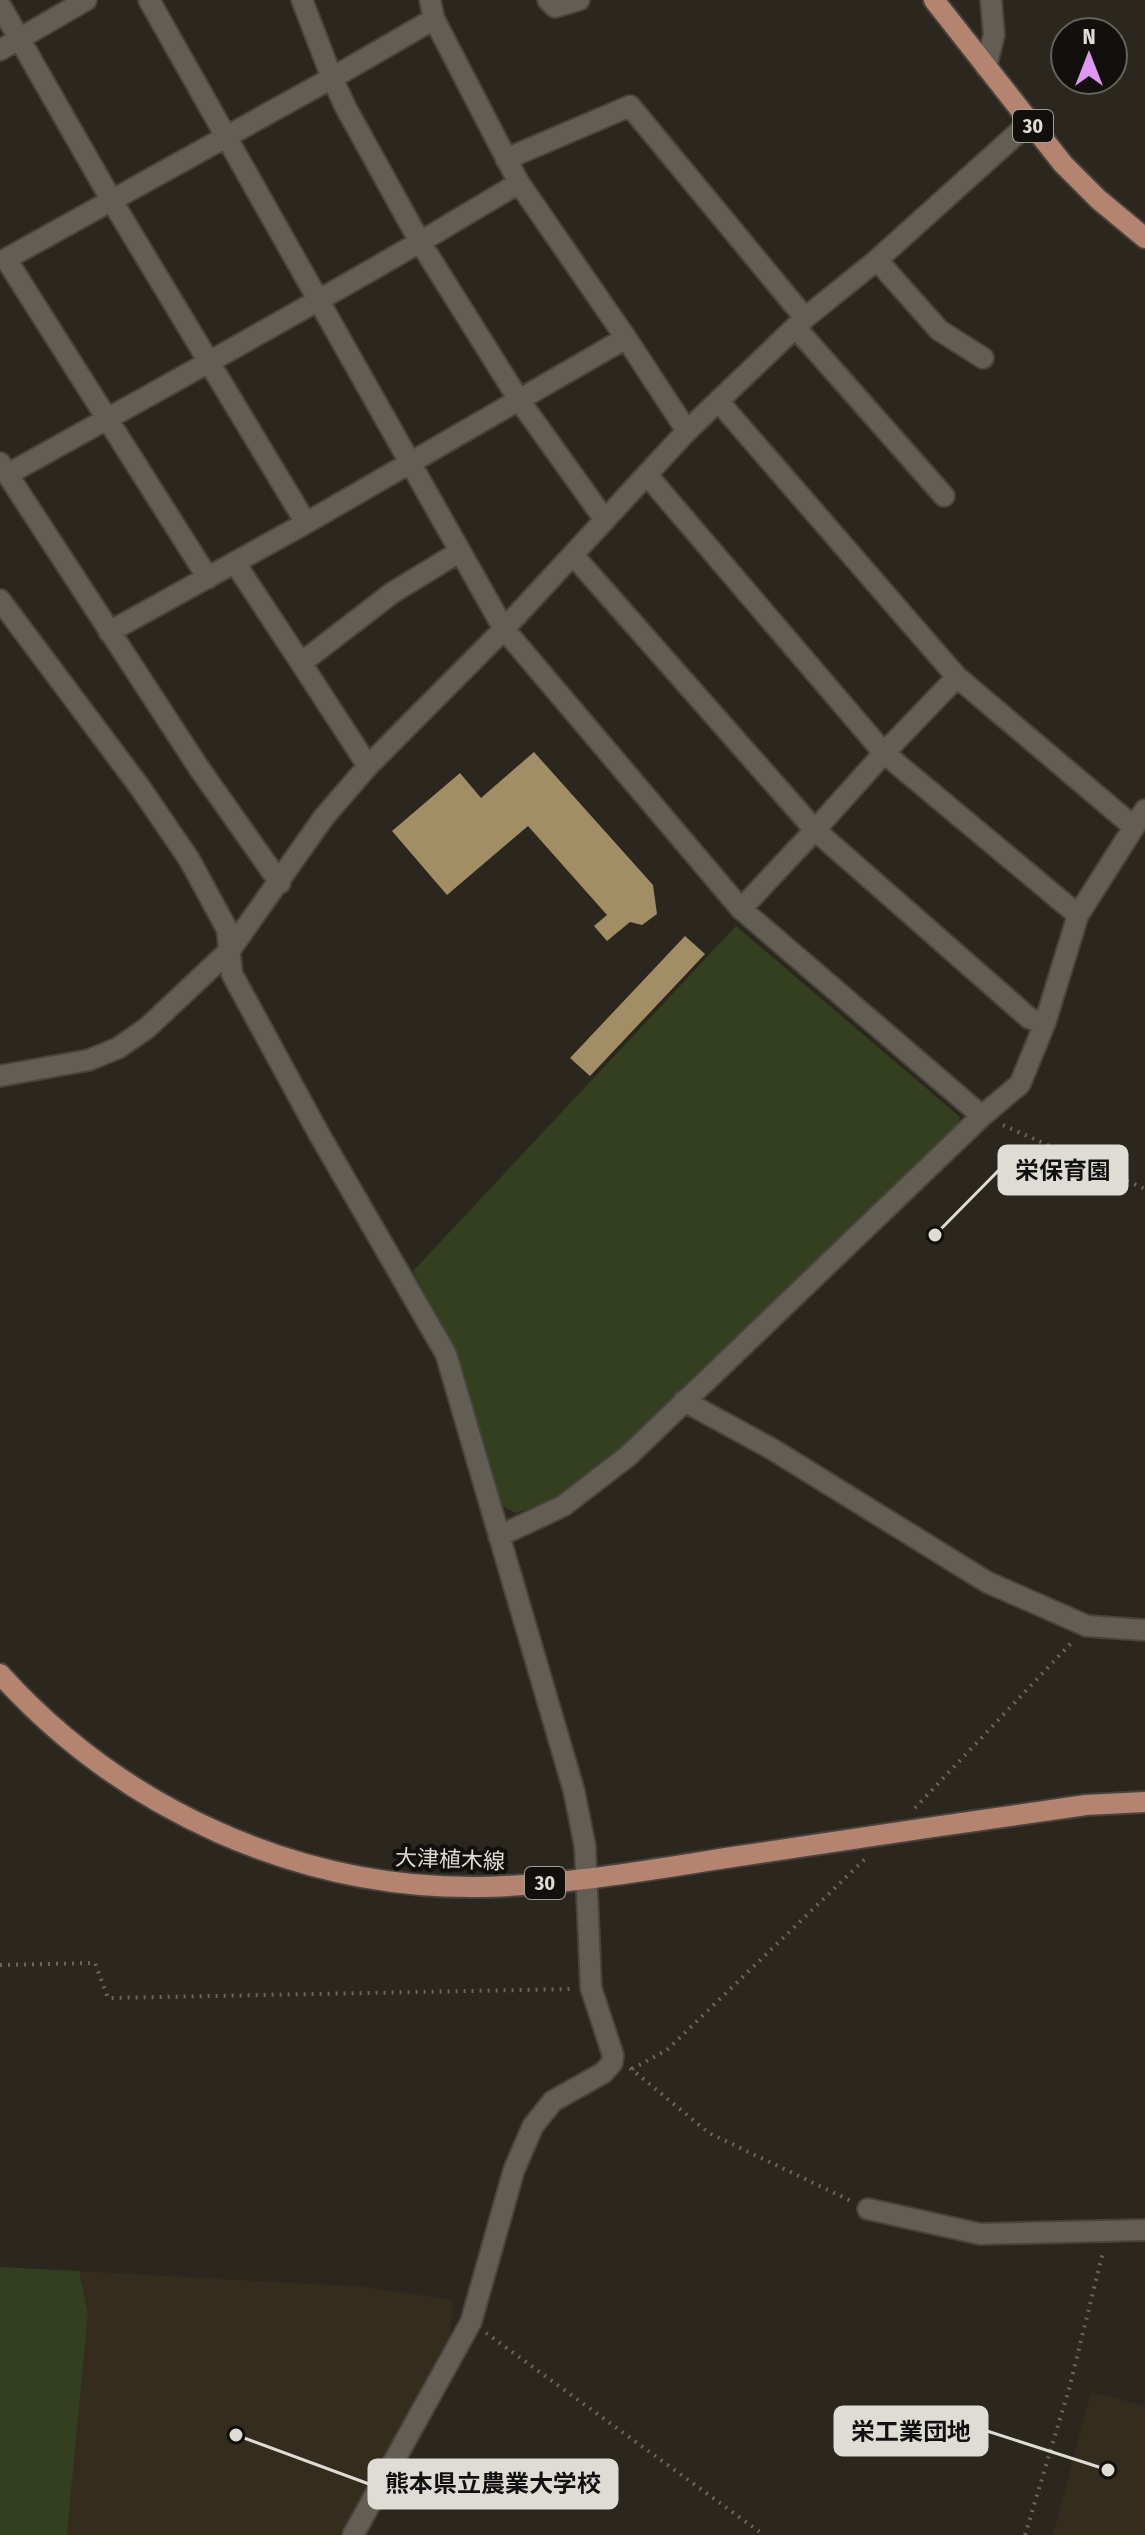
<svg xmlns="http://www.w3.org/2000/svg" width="1145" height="2535" font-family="'Fira Sans Condensed','Noto Sans JP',sans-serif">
  <rect width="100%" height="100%" fill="#2b271e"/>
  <!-- built -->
  <path fill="#342d1e" d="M79 2271 365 2287 453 2300 450 2334 342 2535H67L88 2313Z
    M1091 2392 1145 2406V2535H1053Z"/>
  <!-- green -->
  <path fill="#333f1f" d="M736 926 960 1117 957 1128 619 1449 558 1499 516 1513 498 1504 456 1351 413 1271Z
    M0 2267 79 2271 88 2313 67 2535H0Z"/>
  <!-- building -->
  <path fill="#a18e65" d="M534 752 653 885 657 914 642 925 630 922 607 941 594 926 607 915 528 826 447 895 392 831 460 773 481 798Z
    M685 936 705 954 590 1076 570 1058Z"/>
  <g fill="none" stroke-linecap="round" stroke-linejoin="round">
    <!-- minor casing -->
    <g stroke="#48443d" stroke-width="24">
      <path id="minor" d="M149 0 504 629 741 909 982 1116
        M302 0 332 78 434 19
        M430 0 434 19 519 183 626 338 687 431
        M548 0 555 7 579 0
        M0 5 112 201 306 523
        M0 50 86 0
        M986 67 994 35 991 0
        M506 159 630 106 805 318
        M519 183 420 242 519 400 605 520
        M877 260 939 330 983 358
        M796 328 944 496
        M719 402 957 677 1134 827
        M0 463 199 768 280 883
        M8 474C146 397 284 321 420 242L346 108 332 78 6 259 208 578
        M573 555 815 830 884 753 647 475
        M235 563 301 663
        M0 600 139 786 189 859 227 929 232 974 319 1134 446 1354 574 1791 585 1846 591 1988 613 2055 612 2063 603 2073 553 2101 533 2126 514 2170 471 2322 353 2535
        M109 632 306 523 626 338
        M957 677 884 753 1078 915
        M368 766 301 663 392 593 459 552
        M741 909 815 830 1029 1018 1045 1023
        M0 1076 89 1060 118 1048 147 1028 230 950 324 817 368 766 504 629 687 431 805 318 877 260 1030 122
        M684 1401 772 1449 987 1582 1087 1626 1145 1630
        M499 1536 563 1506 628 1456 982 1116 1020 1084 1045 1023 1078 915 1145 810
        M868 2209 980 2234 1145 2230"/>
    </g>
    <!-- major casing -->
    <g stroke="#48443d" stroke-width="24">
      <path id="major" d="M934 0 1063 164 1098 199 1145 238
        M0 1674C122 1809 299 1890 482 1887 568 1885 654 1869 739 1856 855 1839 970 1821 1086 1805L1145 1802"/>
    </g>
    <!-- path -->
    <path stroke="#6a665e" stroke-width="4" stroke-dasharray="2 6" stroke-linecap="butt" d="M1003 1125 1145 1189
      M915 1808 1074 1640
      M0 1965 95 1963 108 1998 573 1989
      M630 2068 709 2133 851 2201
      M632 2069 667 2050 867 1857
      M486 2333 764 2535
      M1025 2535 1069 2389 1103 2252"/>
    <!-- minor -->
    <use href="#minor" stroke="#635e54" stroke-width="20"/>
    <!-- major -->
    <use href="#major" stroke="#b48471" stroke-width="20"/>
  </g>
  <g text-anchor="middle" stroke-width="8" stroke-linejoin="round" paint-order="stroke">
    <!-- shield labels -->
    <g fill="#12100c" stroke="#a29f99" stroke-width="2">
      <rect x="1013" y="110" width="40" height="32" rx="6"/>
      <rect x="525" y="1867" width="40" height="32" rx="6"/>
    </g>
    <g font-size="20" font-weight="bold" fill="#dfdcd6">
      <text x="1033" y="133">30</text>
      <text x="545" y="1890">30</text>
    </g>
    <!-- street labels -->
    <g font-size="22" fill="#dfdcd6" stroke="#12100c">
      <text transform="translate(450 1859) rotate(2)" y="8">大津植木線</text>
    </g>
  </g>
  <!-- callouts -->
  <path fill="none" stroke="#dfdcd6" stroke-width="3" d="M935 1235L999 1170M1108 2470L987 2431M236 2435L369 2484"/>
  <g fill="#dfdcd6" stroke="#12100c" stroke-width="3">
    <circle cx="935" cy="1235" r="8"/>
    <circle cx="1108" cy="2470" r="8"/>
    <circle cx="236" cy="2435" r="8"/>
  </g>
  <g fill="#dfdcd6" stroke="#dfdcd6" stroke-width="3">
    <rect x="999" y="1146" width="128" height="48" rx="8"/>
    <rect x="835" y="2407" width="152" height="48" rx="8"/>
    <rect x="369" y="2460" width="248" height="48" rx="8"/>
  </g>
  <g font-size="24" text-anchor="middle" font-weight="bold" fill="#111">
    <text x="1063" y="1179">栄保育園</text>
    <text x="911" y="2440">栄工業団地</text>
    <text x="493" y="2492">熊本県立農業大学校</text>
  </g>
  <!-- north arrow -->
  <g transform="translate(1089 56)"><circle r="38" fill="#12100c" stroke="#64625d" stroke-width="2"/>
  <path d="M0-6L14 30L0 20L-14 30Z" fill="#de98f2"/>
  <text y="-12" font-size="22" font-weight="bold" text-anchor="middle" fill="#dfdcd6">N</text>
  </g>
</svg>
